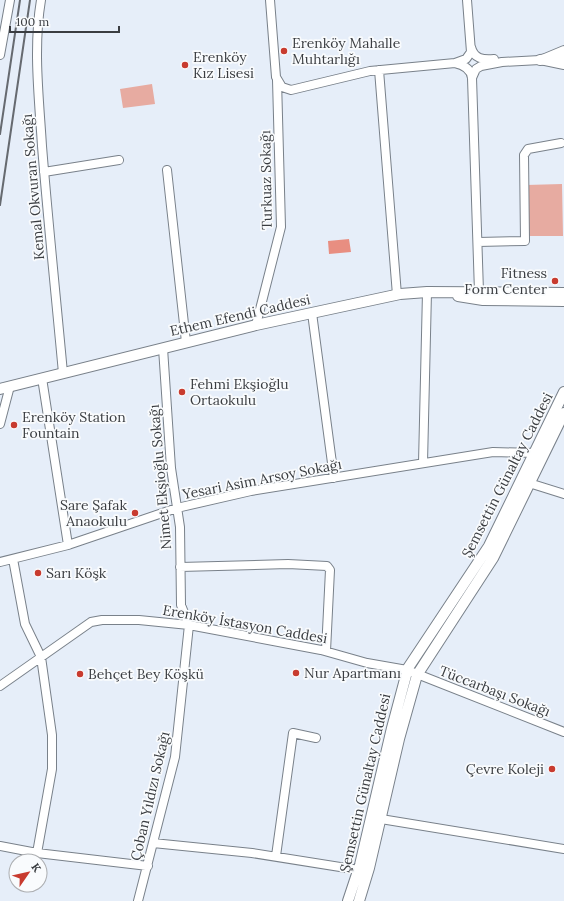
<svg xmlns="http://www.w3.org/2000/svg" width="564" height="901" font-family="Lora,serif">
  <rect width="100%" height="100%" fill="#e6eef9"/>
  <!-- green -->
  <path fill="#e7aba1" d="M152 84 155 104 123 108 120 89Z
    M562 184 563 236H527L526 185Z"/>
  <!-- water -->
  <path fill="#e88e81" d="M349 239 351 252 329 254 328 241Z"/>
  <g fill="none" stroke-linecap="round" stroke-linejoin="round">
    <!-- minor casing -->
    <g stroke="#79818a" stroke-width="10">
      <path id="minor" d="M41 0C33 48 39 97 42 146 48 221 56 297 63 373
        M270 0 276 77 282 87 291 90 370 71 455 63 466 59 471 52 467 0
        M471 47C474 59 483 60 494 59
        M0 55 10 0
        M545 61 564 65
        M455 63C464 65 471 69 472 78L479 292
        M379 70 397 295
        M472 78 476 69 481 66 502 62 540 60 564 50
        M167 170 186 342
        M44 172 119 160
        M478 242 525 241 524 155 528 149 561 143
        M312 313 334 478
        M256 325 281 227 277 80
        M163 348 171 468 180 527 181 605 189 625
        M42 378 68 545
        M0 424 10 386
        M423 463 427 292
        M529 483 564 494
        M13 559 25 624 41 657 52 735V769L37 853
        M0 562 68 545 177 508 251 491 493 452 535 453
        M180 567 288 564 327 566 330 570 326 651
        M0 686 91 622 102 620H139L189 625 321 650 367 663 407 670 564 732
        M381 819 564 849
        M153 843 252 853 359 870
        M0 846 37 853 148 866
        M276 856 293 733 316 738
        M138 901 175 757 189 625"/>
    </g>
    <!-- major casing -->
    <g stroke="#79818a" stroke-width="12">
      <path id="major" d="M540 60 564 58
        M458 296 483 300 564 301
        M0 389 256 325 400 294 427 292 564 293
        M348 901 360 865 392 728 408 668 489 546 564 392
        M359 901 369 868 399 739 417 675 493 558 564 413"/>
    </g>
    <!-- minor -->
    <use href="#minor" stroke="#fff" stroke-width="8"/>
    <!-- major -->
    <use href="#major" stroke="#fff" stroke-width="10"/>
    <!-- rail -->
    <path stroke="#666a70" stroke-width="2" d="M0 134 20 0
      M0 205 30 0"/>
  </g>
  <!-- markers -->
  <g fill="#c83b2f" stroke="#f9fbfd" stroke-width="1.5">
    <circle cx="284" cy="51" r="4"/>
    <circle cx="185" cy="65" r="4"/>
    <circle cx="555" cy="281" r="4"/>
    <circle cx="182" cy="392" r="4"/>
    <circle cx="14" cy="425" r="4"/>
    <circle cx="135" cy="513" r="4"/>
    <circle cx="38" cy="573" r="4"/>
    <circle cx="296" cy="673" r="4"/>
    <circle cx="80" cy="674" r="4"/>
    <circle cx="552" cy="769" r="4"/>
  </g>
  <g text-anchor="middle" stroke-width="3.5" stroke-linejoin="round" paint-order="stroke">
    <!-- poi labels -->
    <g font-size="14" fill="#3a3d41" stroke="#f9fbfd" text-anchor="start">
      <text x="292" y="48">Erenköy Mahalle<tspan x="292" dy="16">Muhtarlığı</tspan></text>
      <text x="193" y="62">Erenköy<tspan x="193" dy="16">Kız Lisesi</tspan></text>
      <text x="547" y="278" text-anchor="end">Fitness<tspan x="547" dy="16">Form Center</tspan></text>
      <text x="190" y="389">Fehmi Ekşioğlu<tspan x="190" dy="16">Ortaokulu</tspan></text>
      <text x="22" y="422">Erenköy Station<tspan x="22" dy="16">Fountain</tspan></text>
      <text x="127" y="510" text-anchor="end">Sare Şafak<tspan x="127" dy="16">Anaokulu</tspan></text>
      <text x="46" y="578">Sarı Köşk</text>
      <text x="304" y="678">Nur Apartmanı</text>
      <text x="88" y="679">Behçet Bey Köşkü</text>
      <text x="544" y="774" text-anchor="end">Çevre Koleji</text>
    </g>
    <!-- street labels -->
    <g font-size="14" fill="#3a3d41" stroke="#f9fbfd">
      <text transform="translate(266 180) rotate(-91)" y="5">Turkuaz Sokağı</text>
      <text transform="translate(33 187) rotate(-95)" y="5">Kemal Okvuran Sokağı</text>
      <text transform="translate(240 315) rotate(-13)" y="5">Ethem Efendi Caddesi</text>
      <text transform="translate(507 475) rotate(-63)" y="5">Şemsettin Günaltay Caddesi</text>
      <text transform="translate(160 477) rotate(-95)" y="5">Nimet Ekşioğlu Sokağı</text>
      <text transform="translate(262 479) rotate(-11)" y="5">Yesari Asim Arsoy Sokağı</text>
      <text transform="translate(245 624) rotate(10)" y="5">Erenköy İstasyon Caddesi</text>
      <text transform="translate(495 691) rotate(21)" y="5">Tüccarbaşı Sokağı</text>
      <text transform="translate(365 783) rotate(-77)" y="5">Şemsettin Günaltay Caddesi</text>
      <text transform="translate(150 796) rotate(-77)" y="5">Çoban Yıldızı Sokağı</text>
    </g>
  </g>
  <!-- north arrow -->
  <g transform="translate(28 873) rotate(56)"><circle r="19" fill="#f9fbfd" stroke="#adafb2"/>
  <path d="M0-3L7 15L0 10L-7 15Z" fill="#c83b2f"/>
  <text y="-6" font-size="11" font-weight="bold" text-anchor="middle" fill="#3a3d41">K</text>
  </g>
  <!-- scale -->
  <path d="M10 26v6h109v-6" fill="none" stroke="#3a3d41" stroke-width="2"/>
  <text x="16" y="26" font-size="12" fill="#3a3d41" stroke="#f9fbfd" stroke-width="3" paint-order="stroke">100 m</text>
</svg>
